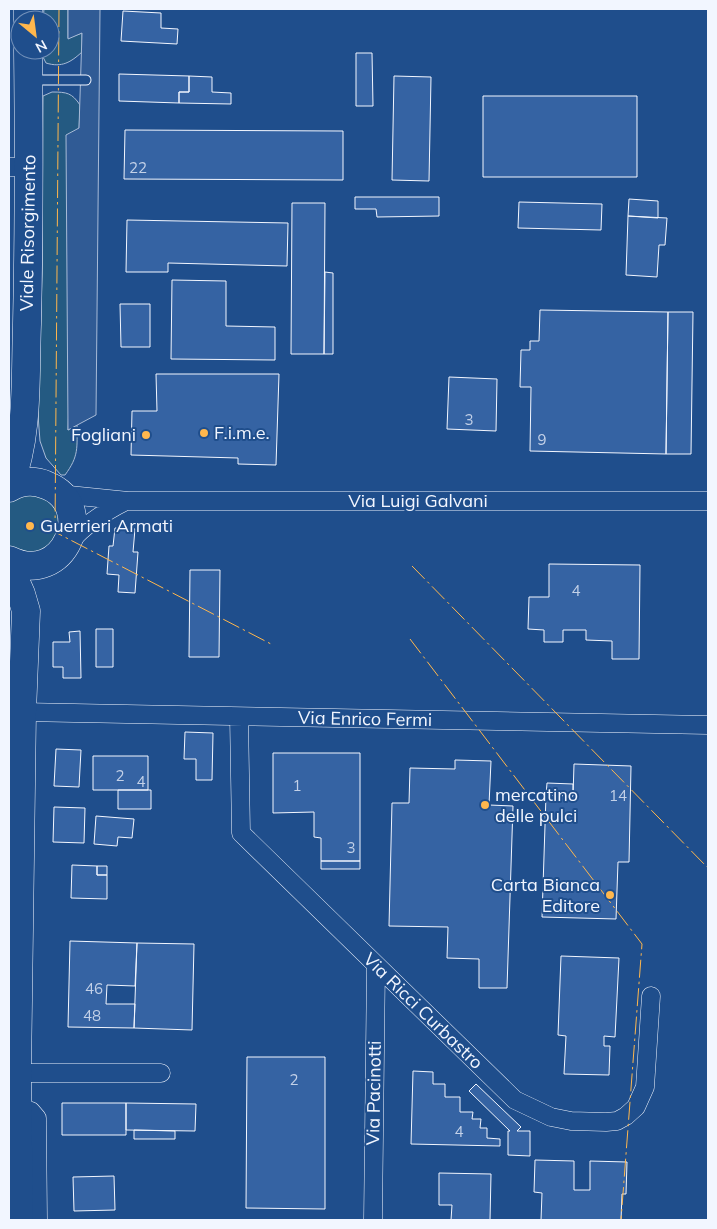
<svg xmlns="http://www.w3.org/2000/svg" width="717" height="1229" font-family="Mulish,sans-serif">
  <rect width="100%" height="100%" fill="#1f4e8c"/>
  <!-- green -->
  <path fill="#245a82" stroke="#a8bbd7" d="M44 9H68V38L82 33V52C71 62 62 68 46 63L43 57V50H50V20H43Z
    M52 92C67 92 72 93 80 105L68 430 77 425C77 448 79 456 65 475H61L46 458 40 441 38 415 42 274 43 96Z
    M21 494 47 497 61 518 55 543 34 556 9 547V501Z"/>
  <!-- parking -->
  <path fill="#305b95" stroke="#a8bbd7" d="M68 9H100L96 415 68 430 66 135 79 128 82 33 68 39Z"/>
  <!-- building -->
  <path fill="#3563a3" stroke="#f2f6ff" d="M123 11 161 13V28L178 29 177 44 121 41Z
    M356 53H372L373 106H356Z
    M119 74 189 76V92H179V103L119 101Z
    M189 76 212 77V92L231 93V104L179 103V92H189Z
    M394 76 431 77 429 181 392 180Z
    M483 96H637V177H483Z
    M125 130 343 131V180L124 179Z
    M355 197H439V216L377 217 376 209H355Z
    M629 199 658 201V218L628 216Z
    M519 202 602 204 601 230 518 228Z
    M292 203H325L324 354H291Z
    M628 216 667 218 665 245H659L657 277 626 275Z
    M127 220 288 223 287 266 168 263V272H126Z
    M325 272 333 273V354H324Z
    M172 280 226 281V326L275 327V360L171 359Z
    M120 304H150V347H121Z
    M540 310 668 312 666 454 530 451 531 387H520L521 350H530V341H539Z
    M668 312H693L691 454H666Z
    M156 374H279L276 465 238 464V458L131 455 132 411H157Z
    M449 377 497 379 496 431 447 429Z
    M115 528 135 529 133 552H138L135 593 118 592 119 575 107 574 109 546H113Z
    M549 564 640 565 639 659H612V641L586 640V630H563V642H544V630L528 629 529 597H549Z
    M190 570H220L219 657H189Z
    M96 629H113V667H96Z
    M80 631 81 678H63V667H53V642H70L69 632Z
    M185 732 213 733 212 780H196V759H184Z
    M56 749 81 750 79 787 54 786Z
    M273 753H360V861H321V838L314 837V812L273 813Z
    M93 756H148V790H93Z
    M455 760 491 761 489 805 513 806 507 988H479V959L447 958 448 927 389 926 392 803H409L410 768 455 769Z
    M574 764 631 766 629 862H618L616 919 542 917 546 795 573 796Z
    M547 783 573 784V796L546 795Z
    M118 790H151V809H118Z
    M54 807 85 808 84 843 53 842Z
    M96 816 134 819 132 838 118 837 117 846 94 844Z
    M321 861H360V869H321Z
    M72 865 97 866V875H107V899L71 898Z
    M97 866H107V875H97Z
    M70 941 137 943 135 986 107 985 106 1004H135L134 1028 68 1027Z
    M137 943 194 944 192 1030 134 1028Z
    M561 956 619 958 615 1037 604 1036V1046H610L609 1075 564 1074 566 1036 558 1035Z
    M247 1057H325V1209L246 1208Z
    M413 1071 433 1072V1084H445V1097H460V1112H473L472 1119H481L480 1128H487V1138L500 1139V1146L411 1144Z
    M476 1084 521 1127 517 1131H530V1156L508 1155V1131H510L469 1091Z
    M62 1103H126V1135H62Z
    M126 1103 196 1104 195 1131 126 1130Z
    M134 1130 175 1131V1139H134Z
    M535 1160 574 1161V1190H590V1161L627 1162 626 1194H622L621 1220H541L542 1193 534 1192Z
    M439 1173 491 1174 490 1220H451L452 1205H439Z
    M114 1176 115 1210 74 1211 73 1177Z"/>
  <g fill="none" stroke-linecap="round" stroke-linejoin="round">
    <!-- lane casing -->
    <g stroke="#f2f6ff" stroke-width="11">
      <path id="lane" d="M31 80H86"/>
    </g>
    <!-- street casing -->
    <g stroke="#f2f6ff" stroke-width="19">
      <path id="street" d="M9 167H29
        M59 494 128 501H708
        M69 543C85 524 104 512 126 501
        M22 712 708 725
        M239 717 241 833 515 1100 551 1117 571 1121 606 1122 617 1121 626 1116 636 1107 645 1087 651 996
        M17 1073H161
        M19 1107 31 1111 37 1118 38 1220
        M373 1220 376 966"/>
    </g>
    <!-- primary casing -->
    <g stroke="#f2f6ff" stroke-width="29">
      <path id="primary" d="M28 9V20
        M9 486C29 435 25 378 27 324 29 233 29 141 28 50
        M9 488C20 481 34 480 46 485 99 505 64 588 9 560
        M9 567 21 594 26 611 22 712 17 1073 19 1220"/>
    </g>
    <!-- lane -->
    <use href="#lane" stroke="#1f4e8c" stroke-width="9"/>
    <!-- street -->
    <use href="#street" stroke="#1f4e8c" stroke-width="18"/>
    <!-- primary -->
    <use href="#primary" stroke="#1f4e8c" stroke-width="28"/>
    <!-- power -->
    <path stroke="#ffb74d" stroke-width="1" stroke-dasharray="18 4 2.5 4" stroke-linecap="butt" d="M59 9 55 532 271 644
      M412 566 708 868
      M410 639 642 944 621 1220"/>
  </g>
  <!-- markers -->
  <g fill="#ffb74d" stroke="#1f4e8c" stroke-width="2">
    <circle cx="204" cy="433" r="5"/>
    <circle cx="146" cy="435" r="5"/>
    <circle cx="30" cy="526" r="5"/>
    <circle cx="485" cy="805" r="5"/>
    <circle cx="610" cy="895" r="5"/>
  </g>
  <g text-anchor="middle" stroke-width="4" stroke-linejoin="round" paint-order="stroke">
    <!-- number labels -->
    <g font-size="15" fill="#c3d1e8">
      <text x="138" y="173">22</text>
      <text x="469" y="425">3</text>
      <text x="542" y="445">9</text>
      <text x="576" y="596">4</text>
      <text x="120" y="781">2</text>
      <text x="141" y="787">4</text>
      <text x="297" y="791">1</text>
      <text x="618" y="801">14</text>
      <text x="351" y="853">3</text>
      <text x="94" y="994">46</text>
      <text x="92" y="1021">48</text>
      <text x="294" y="1085">2</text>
      <text x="459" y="1137">4</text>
    </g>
    <!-- street labels -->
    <g font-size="18" fill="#f2f6ff" stroke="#1f4e8c">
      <text transform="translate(28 233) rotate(-89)" y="6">Viale Risorgimento</text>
      <text x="418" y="507">Via Luigi Galvani</text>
      <text transform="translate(365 719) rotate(1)" y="6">Via Enrico Fermi</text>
      <text transform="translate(423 1011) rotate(44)" y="6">Via Ricci Curbastro</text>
      <text transform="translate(374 1093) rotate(-89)" y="6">Via Pacinotti</text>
    </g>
    <!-- poi labels -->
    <g font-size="18" fill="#f2f6ff" stroke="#1f4e8c" text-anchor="start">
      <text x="214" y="439">F.i.m.e.</text>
      <text x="136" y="441" text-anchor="end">Fogliani</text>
      <text x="40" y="532">Guerrieri Armati</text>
      <text x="495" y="801">mercatino<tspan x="495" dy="21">delle pulci</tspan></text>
      <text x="600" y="891" text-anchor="end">Carta Bianca<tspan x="600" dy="21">Editore</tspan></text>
    </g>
  </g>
  <!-- border -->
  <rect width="717" height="1229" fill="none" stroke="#f2f6ff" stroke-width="20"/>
  <!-- north arrow -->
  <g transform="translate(35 35) rotate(151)"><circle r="24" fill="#1f4e8c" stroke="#7391ba"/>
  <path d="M0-4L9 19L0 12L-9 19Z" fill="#ffb74d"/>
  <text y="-8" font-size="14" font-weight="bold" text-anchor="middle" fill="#f2f6ff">N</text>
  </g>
</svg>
